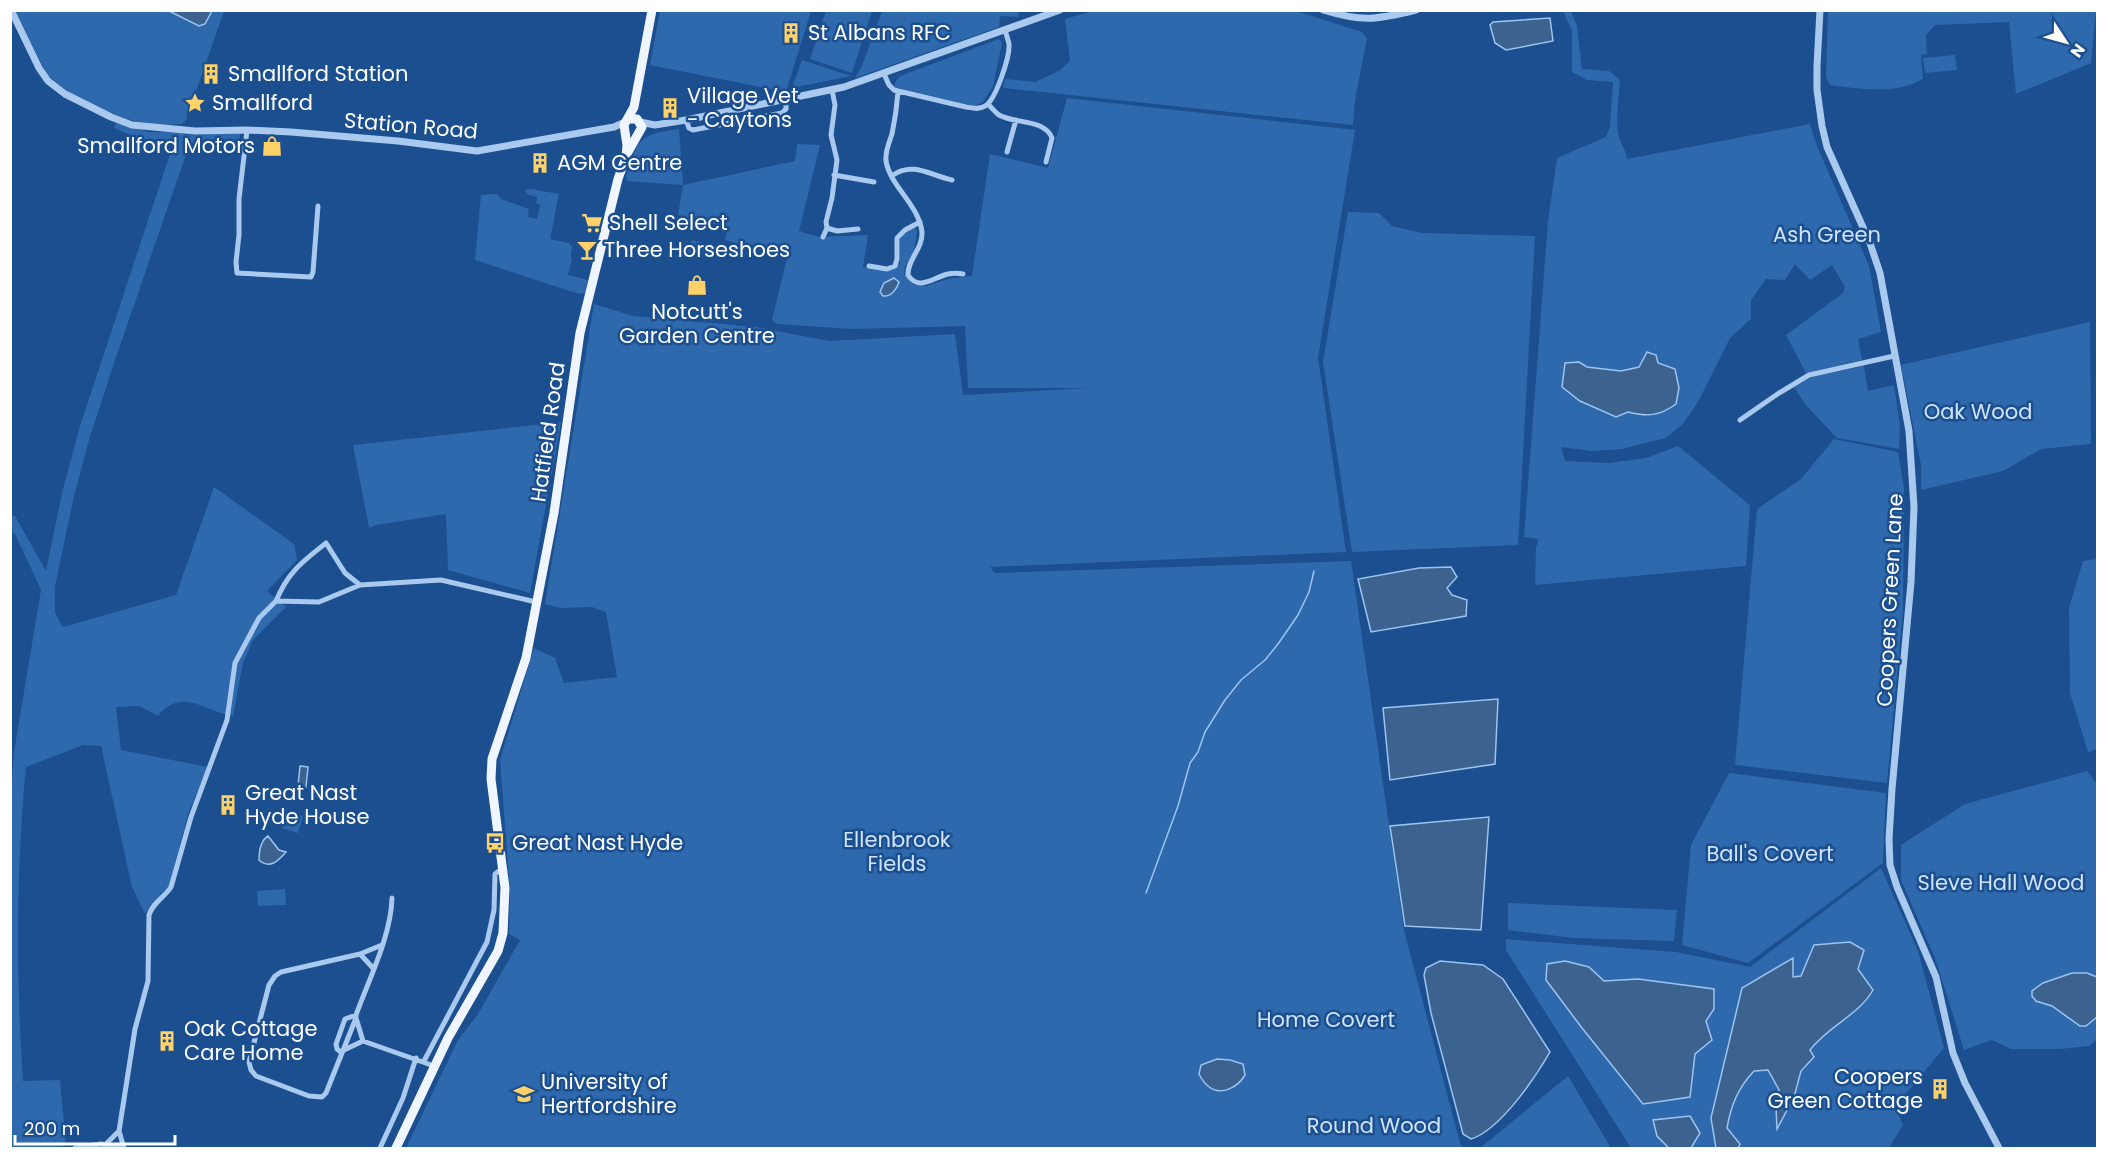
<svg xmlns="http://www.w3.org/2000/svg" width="2108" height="1159" font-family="Poppins,sans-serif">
  <rect width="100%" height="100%" fill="#1b4f8f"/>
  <!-- green -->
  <path fill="#2e69ad" d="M15 11H224L186 120 182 124C166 125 147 126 131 120 108 113 61 93 47 73 35 53 26 31 15 11Z
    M660 11V10L811 11 786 92 650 65Z
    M826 11H872L852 73 810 59Z
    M882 11V10L1019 11 1018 17 1000 16 999 27 855 78 862 66Z
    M1093 11H1296L1362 32 1367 38 1355 100 1353 125 1003 88 1005 79 1035 82 1059 71 1070 61 1065 19Z
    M1563 11H1571L1577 26 1582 69 1609 71 1620 80C1619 97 1616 115 1618 133 1619 142 1626 149 1627 159L1810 124 1817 146 1869 266 1881 332 1858 339 1862 360 1806 373 1786 335 1843 293 1845 287 1832 265 1810 280 1795 264 1785 280 1766 279 1751 300V319L1730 338 1698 402 1683 424 1666 438 1622 449 1592 451 1561 447 1565 461 1609 463 1646 458 1678 446 1750 505 1746 566 1535 585 1536 547 1539 539 1524 537 1548 221 1557 158 1606 137 1610 127 1613 82 1587 80 1572 72V31Z
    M1828 11H2096L2091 63 2016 94 2009 22 1935 25 1926 35 1927 54 1921 55 1923 79C1895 95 1861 89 1830 85L1826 77Z
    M999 39 1002 43 993 86 983 102 974 106 894 87 896 81 900 76Z
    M1955 55 1957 70 1925 73 1923 58Z
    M802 60 851 76 792 88Z
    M1067 98 1355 130 1318 358 1346 552 990 567 995 573 1351 561 1404 930 1460 1143 1463 1148H406L458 1040 478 1014 520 940 509 934 510 892 500 760 534 648 555 658 564 683 617 677 606 612 592 607 561 608 545 604 594 304 633 316 756 327 829 341 955 334 963 395 1089 388H968L965 326 853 329 777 324 772 320 787 258 725 240 728 227 678 215 683 185 627 181 626 177C639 139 637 135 679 129L683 185 795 161 797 144 820 145 799 231 819 237 868 235 863 267C877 269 889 274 900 263V240L902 236 914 227 917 231 914 251 905 267 904 274 913 284 926 286 948 279 972 276 990 154 1048 168Z
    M116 123 149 132H175L188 135 240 133V145L190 143 115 360 89 440 74 496 55 586V613L63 627 176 595 214 487 294 544 297 560 267 591 286 607 253 640 243 663 233 716C205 712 182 686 158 716L140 706 116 707 121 750 208 767 188 814 169 886 151 904 145 914 132 887 101 746 83 745 26 767C16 870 16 977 23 1081L60 1080 66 1146 52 1148H12L11 795 14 752 41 590 16 536 11 529 10 516H15L46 571 62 493 80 426 174 142 139 139 114 128Z
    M531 189 559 194 550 239 569 243 572 247 571 256 572 259 568 275 588 280 585 293 579 294 475 260 481 195 497 194 501 199 529 209 528 217 537 219 540 205 536 203 537 197 529 195 524 190Z
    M1348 212 1379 213 1392 226 1422 233 1535 236 1518 545 1352 552 1323 362Z
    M692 240 723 248 722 252 685 254 686 249 689 250Z
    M2090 322 2091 444 2041 449 2003 471 1921 490V465L1901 365Z
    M1864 366 1868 391 1894 385 1900 427 1899 449 1837 438 1805 404 1794 387 1812 377Z
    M561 422 530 593 448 570 446 514 376 525 369 528 353 445Z
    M1834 439 1898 452 1904 488 1903 611 1887 783 1735 765 1757 509 1800 480Z
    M2097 559V749L2088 752 2070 693 2069 608 2083 561Z
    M2087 771 2098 785 2097 1039 2089 1046 2060 1049H2011L1992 1040 1964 1050 1935 958 1901 880V845L1965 804Z
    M1729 773 1886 793 1883 863 1748 963 1682 945 1691 845Z
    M286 811 303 816 298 833 282 828Z
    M1881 868 1918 951 1944 1048 1895 1107 1903 1125 1889 1148H1631L1506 950V939L1676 952 1750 967Z
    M285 889 286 905 258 906 257 891Z
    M1508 903 1677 910 1674 941 1574 938 1508 930Z
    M1568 1076 1611 1148H1480Z"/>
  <!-- water -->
  <path fill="#3c6290" stroke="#9cc4f0" stroke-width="1.5" d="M169 11V10L212 11 205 24 199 26Z
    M1550 18 1553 41 1506 50 1495 43 1490 25 1493 22Z
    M894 278 899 282C897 289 891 297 883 296L880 292 884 283Z
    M1647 352 1656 355 1658 363 1675 369 1679 388 1676 404C1660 416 1647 417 1628 412L1616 417 1580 401 1562 387 1565 363 1579 362 1587 367 1621 371 1639 367Z
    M1451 567 1457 577 1447 588 1452 595 1467 600 1466 616 1371 632 1358 579 1419 568Z
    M1498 699 1495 764 1390 780 1383 708Z
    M300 766 308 767 306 787 298 786Z
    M1489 817 1481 930 1405 926 1390 826Z
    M268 836 279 850 286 852C279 860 270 870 259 860 259 851 260 841 268 836Z
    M1850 942 1864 950 1858 969 1873 990C1859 1015 1828 1026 1810 1050L1814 1057 1801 1071 1794 1097 1777 1129 1776 1108 1779 1090 1768 1070 1754 1071C1738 1088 1731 1105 1727 1128L1740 1144 1738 1148H1716L1711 1118 1742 988 1793 958V977L1801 976 1814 945Z
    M1440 961 1483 965 1503 979 1550 1052C1535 1078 1500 1130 1471 1139L1463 1134 1431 1013 1424 975 1426 968Z
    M1565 961 1589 967 1604 981 1638 979 1714 989V1009L1706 1021 1712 1040 1695 1054 1690 1097 1643 1104 1582 1028 1546 980 1547 964Z
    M2072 973H2087L2097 977V1017L2086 1026H2080L2052 1006 2036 1001 2032 996V991L2043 983Z
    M1217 1059 1230 1060 1243 1064 1245 1075C1238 1087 1221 1097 1208 1086 1204 1083 1201 1078 1199 1074L1201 1065Z
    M1690 1116 1700 1133 1691 1148H1669L1657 1136 1653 1120Z"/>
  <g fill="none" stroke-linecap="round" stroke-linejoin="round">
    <!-- stream -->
    <path stroke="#9cc4f0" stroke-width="1.5" d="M1146 893 1178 806 1190 763 1198 752 1205 732 1225 700 1241 680 1265 660 1278 644 1298 615 1309 592 1314 571"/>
    <!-- minor -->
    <path stroke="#a9c9ee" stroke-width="5" d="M884 74 889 85 894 90 966 107C972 108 979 110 985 106 996 100 1010 56 1009 44 1008 39 1006 34 1005 30
      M898 92C897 105 895 120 892 134 889 143 885 151 886 161 890 186 919 205 922 232 923 249 907 260 908 275 919 292 934 277 948 274 953 273 958 273 963 274
      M988 104C992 108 995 112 999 115 1015 124 1045 119 1052 138L1046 162
      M686 120 689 128 693 130 782 113 786 109V99
      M247 130 239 199V235L236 262 237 273 311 277 313 272 318 206
      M1007 152 1016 120
      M834 175 874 182
      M893 175C914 161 931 176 952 180
      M827 228 837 231 858 229
      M823 237 827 228 826 222 832 198 837 160 831 135 835 105 832 90
      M869 266 887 269 895 266 897 259V238L905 230 920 222
      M1740 420 1779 393 1809 375 1894 356
      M276 601C288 572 302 562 326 543L345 573 360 585
      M360 954 382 945
      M373 968 360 954 281 972 275 976 269 985 249 1062 251 1070 256 1076 309 1096 322 1097 326 1093 356 1018V1015C369 979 391 936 392 898
      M356 1018 363 1041
      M344 1050 363 1041 434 1066
      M342 1053 337 1049 336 1044 345 1019 356 1015
      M424 1061 487 942 494 910 495 874 503 868
      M106 1144 119 1131
      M75 1148 101 1144 124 1148
      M124 1148 119 1131 135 1029 148 981 149 915C153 902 164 898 171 887L191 817 227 720 235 663 259 618 276 601 319 602 360 585 441 580 536 602
      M380 1148 403 1098 416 1058"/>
    <!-- tertiary -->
    <path stroke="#a9c9ee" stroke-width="7" d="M11 10 39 68 48 81 65 94 111 117 132 125 195 131 247 130 291 132 398 141 477 151 614 127 625 122
      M1323 10C1362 22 1376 20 1416 10
      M1820 10 1817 66V90L1822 126 1827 147 1870 243 1880 273 1909 431 1914 507 1911 582 1892 789 1889 839 1890 865 1897 887 1936 977 1953 1053 1965 1083 1999 1148
      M640 122 655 125 686 120 844 87 1060 10"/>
    <!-- primary -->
    <path stroke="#f0f6ff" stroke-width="9" d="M628 152 642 127 637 119H629
      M396 1148 448 1038 498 951 503 933 505 888 491 779 492 759 526 658 554 513 580 333 618 179 626 157 627 145 624 125 634 107 652 10"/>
  </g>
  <!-- icons -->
  <defs>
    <g id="building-bare" transform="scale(1.62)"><path d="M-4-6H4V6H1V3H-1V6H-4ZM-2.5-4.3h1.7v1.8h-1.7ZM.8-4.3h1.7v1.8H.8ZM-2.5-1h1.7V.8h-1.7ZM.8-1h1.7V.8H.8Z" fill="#ffd166" stroke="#1b4f8f" stroke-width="2.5" paint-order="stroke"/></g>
    <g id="sight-bare" transform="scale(1.62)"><path d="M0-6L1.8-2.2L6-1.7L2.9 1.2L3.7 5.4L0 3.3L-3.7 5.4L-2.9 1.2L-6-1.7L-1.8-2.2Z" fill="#ffd166" stroke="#1b4f8f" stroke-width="2.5" paint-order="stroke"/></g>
    <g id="shop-bare" transform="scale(1.62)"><path d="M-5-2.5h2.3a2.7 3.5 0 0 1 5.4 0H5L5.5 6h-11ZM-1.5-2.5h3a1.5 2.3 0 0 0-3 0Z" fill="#ffd166" stroke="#1b4f8f" stroke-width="2.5" paint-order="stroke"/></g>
    <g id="supermarket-bare" transform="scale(1.62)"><path d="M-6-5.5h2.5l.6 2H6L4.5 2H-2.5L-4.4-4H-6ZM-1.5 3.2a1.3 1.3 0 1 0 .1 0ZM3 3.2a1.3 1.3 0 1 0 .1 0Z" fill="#ffd166" stroke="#1b4f8f" stroke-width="2.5" paint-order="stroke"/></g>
    <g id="bar-bare" transform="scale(1.62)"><path d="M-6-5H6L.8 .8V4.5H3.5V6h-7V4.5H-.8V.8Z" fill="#ffd166" stroke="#1b4f8f" stroke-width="2.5" paint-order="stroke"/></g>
    <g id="bus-bare" transform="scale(1.62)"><path d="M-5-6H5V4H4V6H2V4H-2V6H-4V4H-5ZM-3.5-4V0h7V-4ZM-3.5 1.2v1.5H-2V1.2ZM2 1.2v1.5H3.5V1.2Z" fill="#ffd166" stroke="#1b4f8f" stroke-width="2.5" paint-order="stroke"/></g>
    <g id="university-bare" transform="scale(1.62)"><path d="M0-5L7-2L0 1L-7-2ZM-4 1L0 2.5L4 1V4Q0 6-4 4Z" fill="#ffd166" stroke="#1b4f8f" stroke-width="2.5" paint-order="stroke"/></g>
  </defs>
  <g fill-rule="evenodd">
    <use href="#building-bare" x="791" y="33"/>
    <use href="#building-bare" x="211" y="74"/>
    <use href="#sight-bare" x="195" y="103"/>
    <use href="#building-bare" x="670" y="108"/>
    <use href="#shop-bare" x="272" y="146"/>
    <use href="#building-bare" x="540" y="163"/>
    <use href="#supermarket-bare" x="592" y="223"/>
    <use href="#bar-bare" x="587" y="250"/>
    <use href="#shop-bare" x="697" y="285"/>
    <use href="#building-bare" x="228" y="805"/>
    <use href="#bus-bare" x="495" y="843"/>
    <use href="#building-bare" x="167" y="1041"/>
    <use href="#building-bare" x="1940" y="1089"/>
    <use href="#university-bare" x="524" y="1094"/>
  </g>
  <g text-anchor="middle" stroke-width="5" stroke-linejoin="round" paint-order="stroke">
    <!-- poi labels -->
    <g font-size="21" fill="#fff" stroke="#1b4f8f" text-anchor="start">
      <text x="808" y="40">St Albans RFC</text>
      <text x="228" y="81">Smallford Station</text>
      <text x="687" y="103">Village Vet<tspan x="687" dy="24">- Caytons</tspan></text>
      <text x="212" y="110">Smallford</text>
      <text x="255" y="153" text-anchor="end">Smallford Motors</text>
      <text x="557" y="170">AGM Centre</text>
      <text x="609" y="230">Shell Select</text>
      <text x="604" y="257">Three Horseshoes</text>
      <text x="697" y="319" text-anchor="middle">Notcutt's<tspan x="697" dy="24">Garden Centre</tspan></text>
      <text x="245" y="800">Great Nast<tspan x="245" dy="24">Hyde House</tspan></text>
      <text x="512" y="850">Great Nast Hyde</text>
      <text x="184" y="1036">Oak Cottage<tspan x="184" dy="24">Care Home</tspan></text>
      <text x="1923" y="1084" text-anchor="end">Coopers<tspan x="1923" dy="24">Green Cottage</tspan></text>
      <text x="541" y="1089">University of<tspan x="541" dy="24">Hertfordshire</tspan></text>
    </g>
    <!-- street labels -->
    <g font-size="21" fill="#fff" stroke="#1b4f8f">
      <text transform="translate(411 126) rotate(5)" y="7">Station Road</text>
      <text transform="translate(548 432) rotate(-82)" y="7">Hatfield Road</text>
      <text transform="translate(1890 600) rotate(-87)" y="7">Coopers Green Lane</text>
    </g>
    <!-- park labels -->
    <g font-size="21" fill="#cfe3fa" stroke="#1b4f8f">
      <text x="1827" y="242">Ash Green</text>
      <text x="1978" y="419">Oak Wood</text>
      <text x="897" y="847">Ellenbrook<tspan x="897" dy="24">Fields</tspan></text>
      <text x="1770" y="861">Ball's Covert</text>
      <text x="2001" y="890">Sleve Hall Wood</text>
      <text x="1326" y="1027">Home Covert</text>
      <text x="1374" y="1133">Round Wood</text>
    </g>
  </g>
  <!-- border -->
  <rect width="2108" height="1159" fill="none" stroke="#ffffff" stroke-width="24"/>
  <!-- north arrow -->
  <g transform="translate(2066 42) rotate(126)" stroke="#1b4f8f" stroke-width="4.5" paint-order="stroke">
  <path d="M0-4.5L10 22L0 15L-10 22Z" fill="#ffffff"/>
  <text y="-9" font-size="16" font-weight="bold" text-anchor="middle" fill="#ffffff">N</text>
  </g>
  <!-- scale -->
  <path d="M15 1135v9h160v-9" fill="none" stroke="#ffffff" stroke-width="3"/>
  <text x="24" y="1135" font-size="18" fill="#ffffff" stroke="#1b4f8f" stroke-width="4.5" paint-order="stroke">200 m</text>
</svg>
